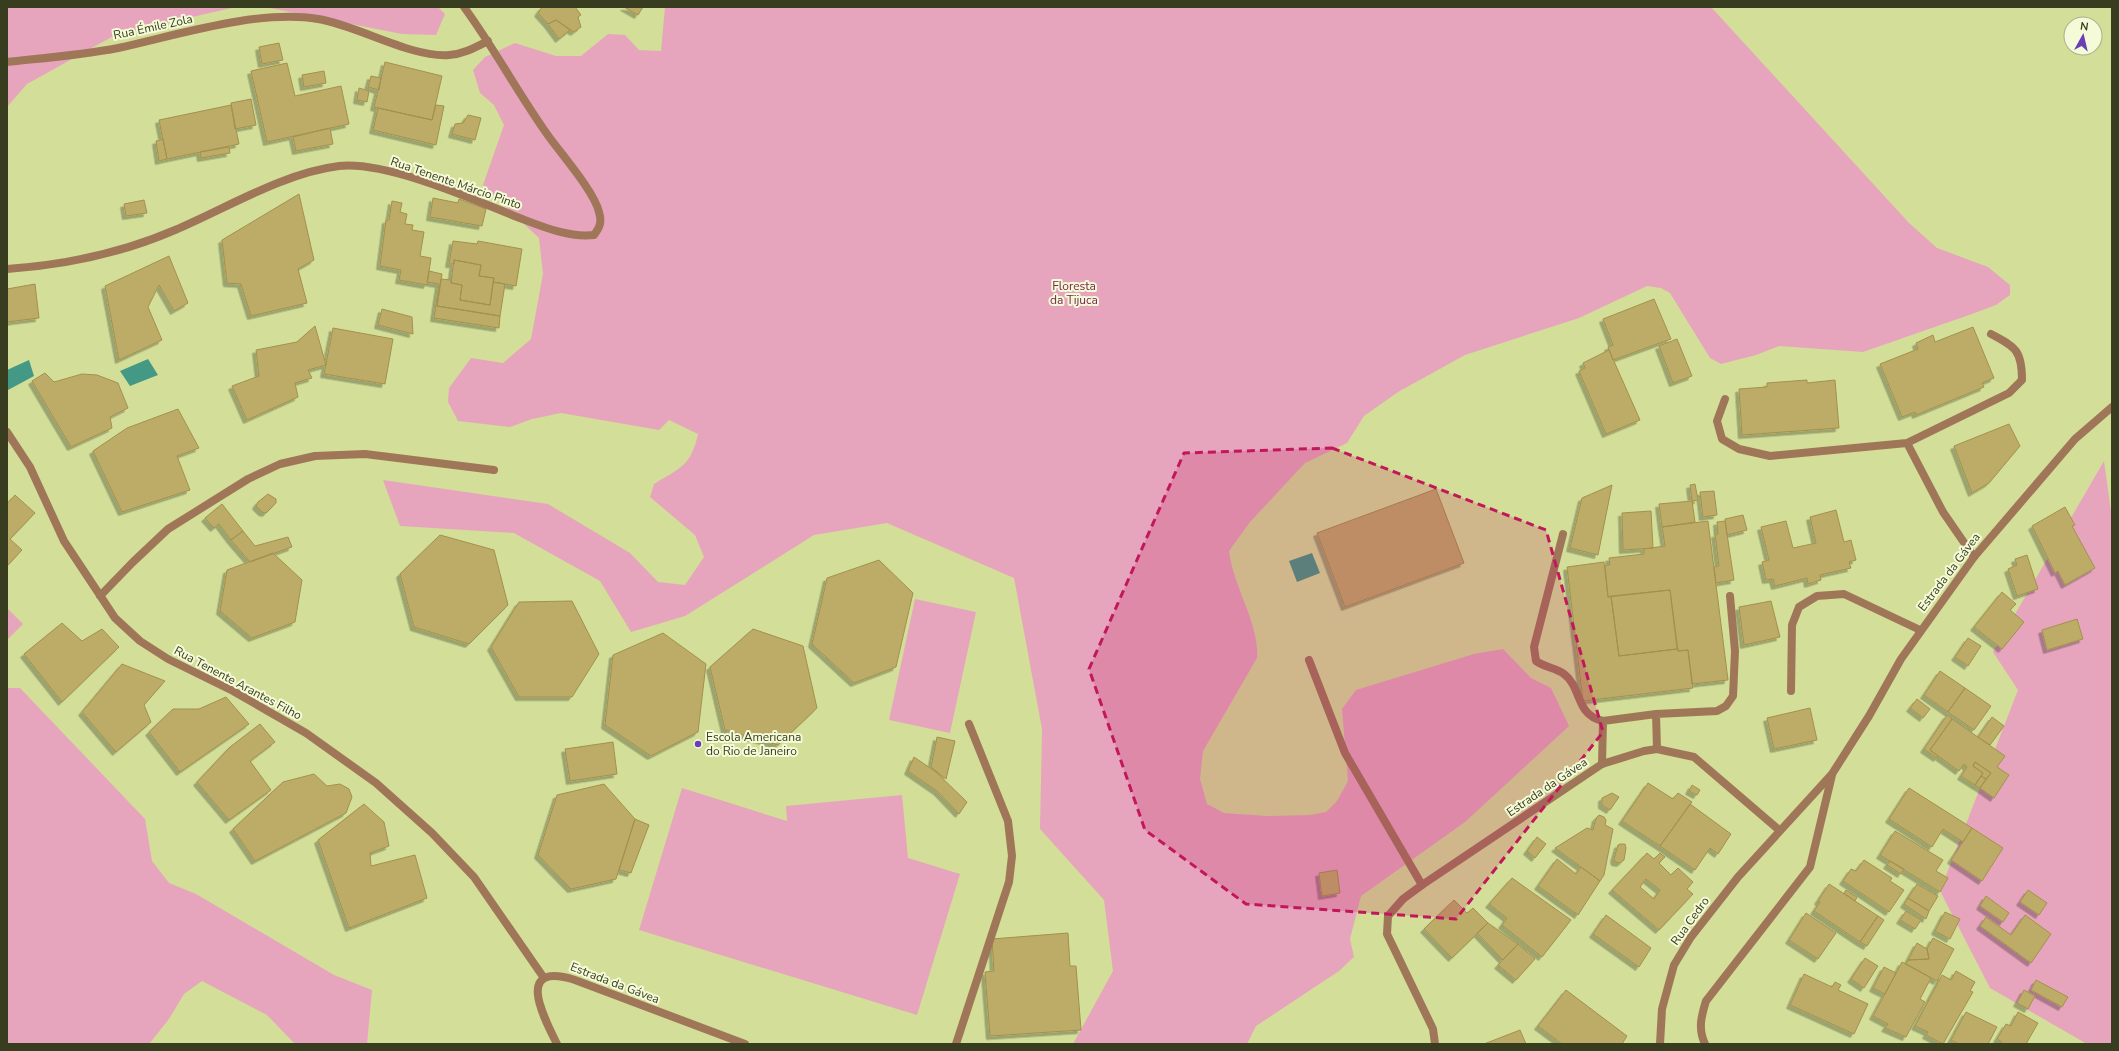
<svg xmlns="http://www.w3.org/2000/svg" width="2119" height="1051" font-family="'Nunito Sans',sans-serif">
  <defs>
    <filter id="shadow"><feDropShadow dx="-3.5" dy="3.5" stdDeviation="0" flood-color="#0004"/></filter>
  </defs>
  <rect width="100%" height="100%" fill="#d3de98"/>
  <!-- green -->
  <path fill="#e6a5bd" d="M7 7H236L117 34 27 84 7 107Z
    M265 7H438L445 14 436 35 402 34Z
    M665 7H1711L1909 223 1937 248 1988 267 2010 285V295L1996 305 1972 314 1863 352 1779 346 1756 355 1721 364 1710 358 1670 293 1661 288 1647 286 1579 318 1465 355 1398 392 1364 416 1347 443 1305 463 1250 522 1229 551C1233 586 1260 625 1257 658L1203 751 1200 779 1207 804 1224 813 1267 816 1310 815 1326 812 1337 801 1348 781 1342 709 1356 690 1474 654 1503 649 1531 678 1551 688 1569 726 1465 822 1361 896 1350 939 1354 957 1339 971 1256 1026 1247 1044H1073L1113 971 1104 900 1040 829 1042 729 1014 578 887 523 814 535 685 616 631 632 600 581 514 533 400 526 383 480 548 504 630 553 658 582 685 585 704 557 695 535 650 497 654 484C680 468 691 466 698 434L669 420 659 430 561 413 532 419 510 427 458 421 448 402 449 388 471 358 503 363 531 339 543 274 539 238 483 185 504 125 494 105 480 93 473 70 485 57 515 43 556 56H581L608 34 625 35 639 50 661 51Z
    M2104 461 2112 519V1044H2087L1990 988 1940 891 2018 690 1993 652Z
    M915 599 976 612 950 733 889 720Z
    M7 608 23 624 7 640Z
    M7 688H20L145 819 152 861 169 883 196 894 334 975 372 990 367 1044H295L267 1015 202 981 184 994 169 1019 149 1044H7Z
    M682 788 787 821 786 806 902 795 908 858 960 874 917 1015 639 930Z"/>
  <!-- water -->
  <path fill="#439985" d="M148 359 158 375 130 386 120 371Z
    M29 360 34 376 8 390 7 370Z
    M1312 553 1320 573 1297 582 1289 561Z"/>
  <!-- building -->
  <path fill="#bdab68" stroke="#a2914c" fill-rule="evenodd" filter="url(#shadow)" d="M542 7H575L581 15 578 17 581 27 574 32 556 20 548 24 538 13Z
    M624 7H643L638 15Z
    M556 20 570 30 559 39 548 24Z
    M279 43 283 60 262 64 259 47Z
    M385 62 442 76 432 120 374 107Z
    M287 63 295 96 341 86 349 124 267 142 251 71Z
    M324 71 326 83 304 87 302 75Z
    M371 76 381 78 379 90 368 87Z
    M359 88 369 91 367 102 357 100Z
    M251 99 256 125 235 129 231 103Z
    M231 105 239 144 167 159 159 120Z
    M436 105 444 106 436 145 373 130 378 108 432 120Z
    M468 115 481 118 475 140 452 134 455 124 463 123Z
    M330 128 333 144 296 151 293 137Z
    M163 139 167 159 159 161 156 141Z
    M229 147 230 153 201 158 200 152Z
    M299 194 314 260 298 269 307 303 251 316 241 284 227 283 222 240Z
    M433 198 458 203 459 199 486 209 482 226 430 217Z
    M144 200 147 213 126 216 124 204Z
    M392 201 402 203 400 212 407 214 405 224 413 225 412 230 424 232 420 256 431 258 427 285 399 280 401 270 380 266 386 220H389Z
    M453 241 477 244 478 241 522 249 516 286 493 282 494 278 479 276 481 265 454 260V264H449Z
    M169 256 188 303 174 311 159 285 148 307 162 340 119 360 105 286Z
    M454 260 481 265 479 276 494 278 490 305 460 300 462 285 451 283Z
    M429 271 442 274 437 306 500 316 499 328 434 318 439 284 427 282Z
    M441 279 451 280V283L462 285 460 300 490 305 493 282 505 284 500 316 437 306Z
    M35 284 39 318 7 322V289Z
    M1654 299 1671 339 1613 360 1608 347 1613 345 1603 319Z
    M382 309 412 317 413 334 378 325Z
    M315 326 326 365 308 370 312 378 295 383 298 397 247 420 232 386 259 376 256 350 297 342Z
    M1973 327 1994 378 1982 383 1984 387 1916 415 1915 412 1902 417 1880 364 1918 349 1916 343 1933 335 1935 342Z
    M333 328 393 339 385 384 324 374Z
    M1677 339 1692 376 1673 383 1659 346Z
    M1609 350 1640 420 1606 434 1579 371 1585 368 1583 363Z
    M45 373 54 382 82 374 97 375 118 383 128 408 110 417 112 428 71 447 32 381Z
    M1807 380V383L1835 380 1839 428 1742 435 1739 389 1767 387V383Z
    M178 409 199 448 177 456 190 490 122 512 93 451 127 428Z
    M2009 424 2020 446 1989 483 1972 493 1954 446Z
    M1695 484 1698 500 1692 501 1690 485Z
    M1612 485 1598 555 1570 548 1582 498Z
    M1436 489 1464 563 1345 607 1317 533Z
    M1714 491 1717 515 1703 517 1700 492Z
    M268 494 276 499V503L266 513 262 512 256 506 258 502Z
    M15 495 35 513 10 539 22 550 7 566V504Z
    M1692 501 1695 522 1662 527 1659 504Z
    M222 504 243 531 231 540 219 524 214 528 205 518Z
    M2065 507 2075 525 2072 526 2095 568 2065 585 2058 571 2055 573 2032 526Z
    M1836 510 1844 542 1851 540 1856 560 1849 562 1851 568 1820 575 1821 580 1808 584 1807 578 1775 586 1773 579 1766 580 1762 562 1769 560 1761 527 1786 521 1793 548 1816 543 1810 517Z
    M1651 511 1653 548 1623 550 1622 513Z
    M1743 515 1747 530 1727 535 1725 519Z
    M1708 521 1728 680 1692 684 1688 650 1678 651 1670 590 1608 597 1605 565H1610L1609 558 1644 554V549L1665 546 1662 527Z
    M1725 521 1734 580 1716 583 1714 567 1719 566 1715 534H1718L1717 522Z
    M243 531 255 546 288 537 292 547 250 562 231 540Z
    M440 535 494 550 508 605 469 644 414 627 400 574Z
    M273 553 302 580 295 622 252 638 220 611 227 570Z
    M2027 555 2038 589 2017 596 2008 569 2017 565 2015 559Z
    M879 560 913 593 896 667 854 683 812 644 827 578Z
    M1604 562 1608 597 1611 596 1619 656 1677 649 1678 651 1688 650 1693 688 1583 701 1567 567Z
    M1670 590 1677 649 1619 656 1611 596Z
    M2002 592 2016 604 2010 610 2024 622 2002 649 1974 627Z
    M572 601 599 654 572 697H519L491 647 519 602Z
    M1771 601 1780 637 1744 645 1739 607Z
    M2077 619 2083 639 2047 650 2042 630Z
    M62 623 82 641 102 629 119 647 62 702 24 654Z
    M753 629 803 646 817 708 778 745 725 730 710 667Z
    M663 633 706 664 698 732 651 756 605 725 613 655Z
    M1968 638 1981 646 1968 666 1955 657Z
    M122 664 165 681 144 705 151 722 116 752 82 712Z
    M1940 671 1965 688 1948 712 1924 695Z
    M1965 688 1991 706 1974 730 1948 712Z
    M226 697 249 724 180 772 149 732 173 709H199Z
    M1917 699 1930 709 1923 718 1910 708Z
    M1810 708 1817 740 1774 749 1767 718Z
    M1947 715 1952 719 1930 750 1938 756 1937 758 1924 749Z
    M1992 717 2004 726 1990 745 1978 737Z
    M1952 719 2005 756 1997 767 2009 775 1994 798 1980 788 1991 773 1975 762 1973 766 1983 773 1975 785 1961 776 1967 767 1964 764 1959 771 1930 750Z
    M260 724 275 742 250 761 271 790 229 820 197 782 230 747Z
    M937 737 955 741 946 779 931 767Z
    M613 742 617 774 570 781 565 749Z
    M914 757 936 772 967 802 959 814 937 791 908 771Z
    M1975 762 1991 773 1986 779 1981 776 1983 773 1973 766Z
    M314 774 327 786 340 784 349 789 352 797 346 813 255 861 233 829 283 782Z
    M1981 776 1986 779 1980 788 1975 785Z
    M1648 783 1673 799 1678 793 1692 802 1660 846 1622 821Z
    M604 784 635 819 616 879 571 889 538 855 557 795Z
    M1692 785 1700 790 1697 795 1689 791Z
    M1909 788 1972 828 1963 842 1943 829 1932 847 1889 819Z
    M1612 793 1619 797 1610 810 1602 805V798Z
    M364 804 384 822 389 846 370 853 371 866 415 855 427 898 349 928 318 840Z
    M1690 804 1731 834 1718 854 1710 848 1695 870 1660 846Z
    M1599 815 1604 817 1606 820 1605 825 1613 829 1604 875 1600 881 1555 848 1587 828 1593 830 1596 818Z
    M635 819 649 825 631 873 619 870Z
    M1972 828 2003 848 1982 881 1951 860Z
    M1895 831 1943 860 1936 871 1948 878 1940 892 1880 855Z
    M1537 837 1546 844 1535 858 1527 851Z
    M1620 844H1625L1626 848 1624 860 1620 863 1615 862 1614 859 1618 845Z
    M1647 853 1654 859 1660 853 1665 857 1659 863 1671 875 1678 868 1693 882 1687 889 1693 894 1659 930 1612 890ZM1646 879 1660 890 1654 899 1640 887Z
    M1557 859 1576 874 1581 867 1600 881 1578 915 1538 886Z
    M1864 860 1892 878 1890 881 1904 890 1889 912 1843 881 1851 869 1856 871Z
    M1890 861 1904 869 1901 874 1887 865Z
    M1337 870 1340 893 1322 896 1319 873Z
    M1512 878 1571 920 1542 957 1502 925 1507 918 1489 904Z
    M1829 884 1878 916 1860 942 1814 911 1820 902 1818 901Z
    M1917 884 1938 896 1929 911 1908 898Z
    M1846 890 1857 897 1855 901 1844 893Z
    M2028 890 2047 903 2039 915 2020 902Z
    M1986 896 2009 913 2003 922 1980 906Z
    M1908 898 1929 911 1926 919 1904 904Z
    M1454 900 1467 913 1473 908 1488 923 1452 958 1424 929Z
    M1906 911 1921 920 1915 929 1900 920Z
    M1945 912 1960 919 1950 939 1935 931Z
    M1806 913 1836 933 1818 959 1789 940Z
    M1606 915 1651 948 1639 967 1593 934Z
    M2025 915 2051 934 2031 963 1980 926 1986 917 2011 935Z
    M1878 916 1884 920 1867 946 1860 942Z
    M1488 923 1518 944 1503 960 1477 933Z
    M1068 933 1070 966H1076L1081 1030 990 1036 985 972 994 971 992 939Z
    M1933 938 1954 949 1937 981 1906 964 1908 960 1929 959 1927 949Z
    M1917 943 1927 949 1929 959 1908 960Z
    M1518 944 1535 959 1516 980 1498 965Z
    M1865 958 1878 966 1864 988 1851 979Z
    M1902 962 1931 978 1920 999 1925 1002 1906 1037 1885 1028 1888 1024 1873 1016Z
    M1884 967 1896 973 1885 994 1873 988Z
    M1956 971 1975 982 1970 991 1973 992 1943 1044 1926 1035 1928 1032 1915 1026 1942 975 1951 980Z
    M1804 974 1832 987 1835 982 1841 985 1838 990 1868 1004 1854 1034 1790 1005Z
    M2036 980 2068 997 2062 1007 2031 990Z
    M1566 990 1627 1036 1622 1044H1562L1538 1026Z
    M2024 990 2035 996 2028 1009 2017 1003Z
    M1966 1012 1997 1027 1988 1044H1959L1951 1040Z
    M2018 1012 2038 1023 2026 1044H2001L2002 1042 1997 1039 2006 1024 2011 1026Z
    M1520 1030 1526 1044H1484Z"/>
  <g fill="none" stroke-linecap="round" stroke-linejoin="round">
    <!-- service -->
    <path stroke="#a07659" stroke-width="8" d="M1725 399 1717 421 1722 439 1739 449 1770 456 1907 443 2009 393 2022 380C2022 351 2016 347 1991 334
      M1907 443 1943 512 1974 557
      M1563 534 1534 647 1536 661C1544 667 1556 668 1564 674 1582 687 1575 715 1603 721L1656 714 1657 749
      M1309 660 1345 753 1422 885
      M1791 691 1792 625 1799 607 1817 596 1844 594 1920 630
      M1656 714 1717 711 1726 706 1733 696 1735 651 1730 596
      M1602 764 1603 721
      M956 1044 1009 882 1012 856 1008 821 969 724"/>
    <!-- minor -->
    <path stroke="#a07659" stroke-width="8" d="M7 62C44 58 82 55 118 48 177 35 259 9 318 19 357 25 411 58 449 55 464 54 476 47 488 41
      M7 269C64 265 122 253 175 230 227 208 283 173 339 166 387 161 472 199 517 217 541 226 568 238 594 235 600 227 602 222 599 212 594 191 561 154 547 134 518 93 494 48 464 7
      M7 432 30 467 64 541 115 618 140 641 168 659 233 691 306 733 376 783 432 833 474 877 544 978
      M100 596 133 562 168 529 248 479 280 464 315 456 365 454 494 470"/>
    <!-- tertiary -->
    <path stroke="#a07659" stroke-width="8" d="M557 1044C543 1016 514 961 575 980L745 1044
      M1435 1044 1433 1029 1387 934 1388 916 1403 899 1422 885 1602 764 1644 751 1657 749 1694 757 1779 830
      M1660 1044 1662 1009 1674 965 1691 937 1738 877 1832 774 1869 716 1901 659 1974 557 2075 439 2112 407
      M1705 1044C1698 1029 1701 1017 1706 1001L1810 867 1832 775"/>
  </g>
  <!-- marked area -->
  <path fill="#c2185b" fill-opacity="0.2" stroke="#c2185b" stroke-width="3" stroke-dasharray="8 5" stroke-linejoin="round" d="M1332 448 1546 530 1603 732 1456 919 1246 904 1145 830 1089 669 1184 453Z"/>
  <!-- markers -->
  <circle fill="#693eb6" stroke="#f5fbd8" stroke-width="1.5" cx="698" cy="744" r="4"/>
  <g text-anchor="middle" stroke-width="4" stroke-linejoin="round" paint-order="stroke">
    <!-- street labels -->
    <g font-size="12" fill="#393d20" stroke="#f5fbd8">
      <text transform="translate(153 27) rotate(-12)" y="4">Rua Émile Zola</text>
      <text transform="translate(456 183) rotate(19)" y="4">Rua Tenente Márcio Pinto</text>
      <text transform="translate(1949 572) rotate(-53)" y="4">Estrada da Gávea</text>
      <text transform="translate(238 683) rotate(28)" y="4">Rua Tenente Arantes Filho</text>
      <text transform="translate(1547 787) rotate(-34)" y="4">Estrada da Gávea</text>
      <text transform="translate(1690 921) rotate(-54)" y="4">Rua Cedro</text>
      <text transform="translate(615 983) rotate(21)" y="4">Estrada da Gávea</text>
    </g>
    <!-- park labels -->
    <g font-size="12" fill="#77264c" stroke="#f5fbd8">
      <text x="1074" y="290">Floresta<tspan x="1074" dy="14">da Tijuca</tspan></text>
    </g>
    <!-- poi labels -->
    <g font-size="12" fill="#393d20" stroke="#f5fbd8" text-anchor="start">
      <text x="706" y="741">Escola Americana<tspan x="706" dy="14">do Rio de Janeiro</tspan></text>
    </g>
  </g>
  <!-- border -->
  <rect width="2119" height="1051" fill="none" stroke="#393d20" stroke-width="16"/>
  <!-- north arrow -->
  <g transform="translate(2083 36) rotate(8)"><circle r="19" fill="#f5fbd8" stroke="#aaaf8e"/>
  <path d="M0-3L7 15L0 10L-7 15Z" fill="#693eb6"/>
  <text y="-6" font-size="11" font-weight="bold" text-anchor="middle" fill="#393d20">N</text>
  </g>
</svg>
